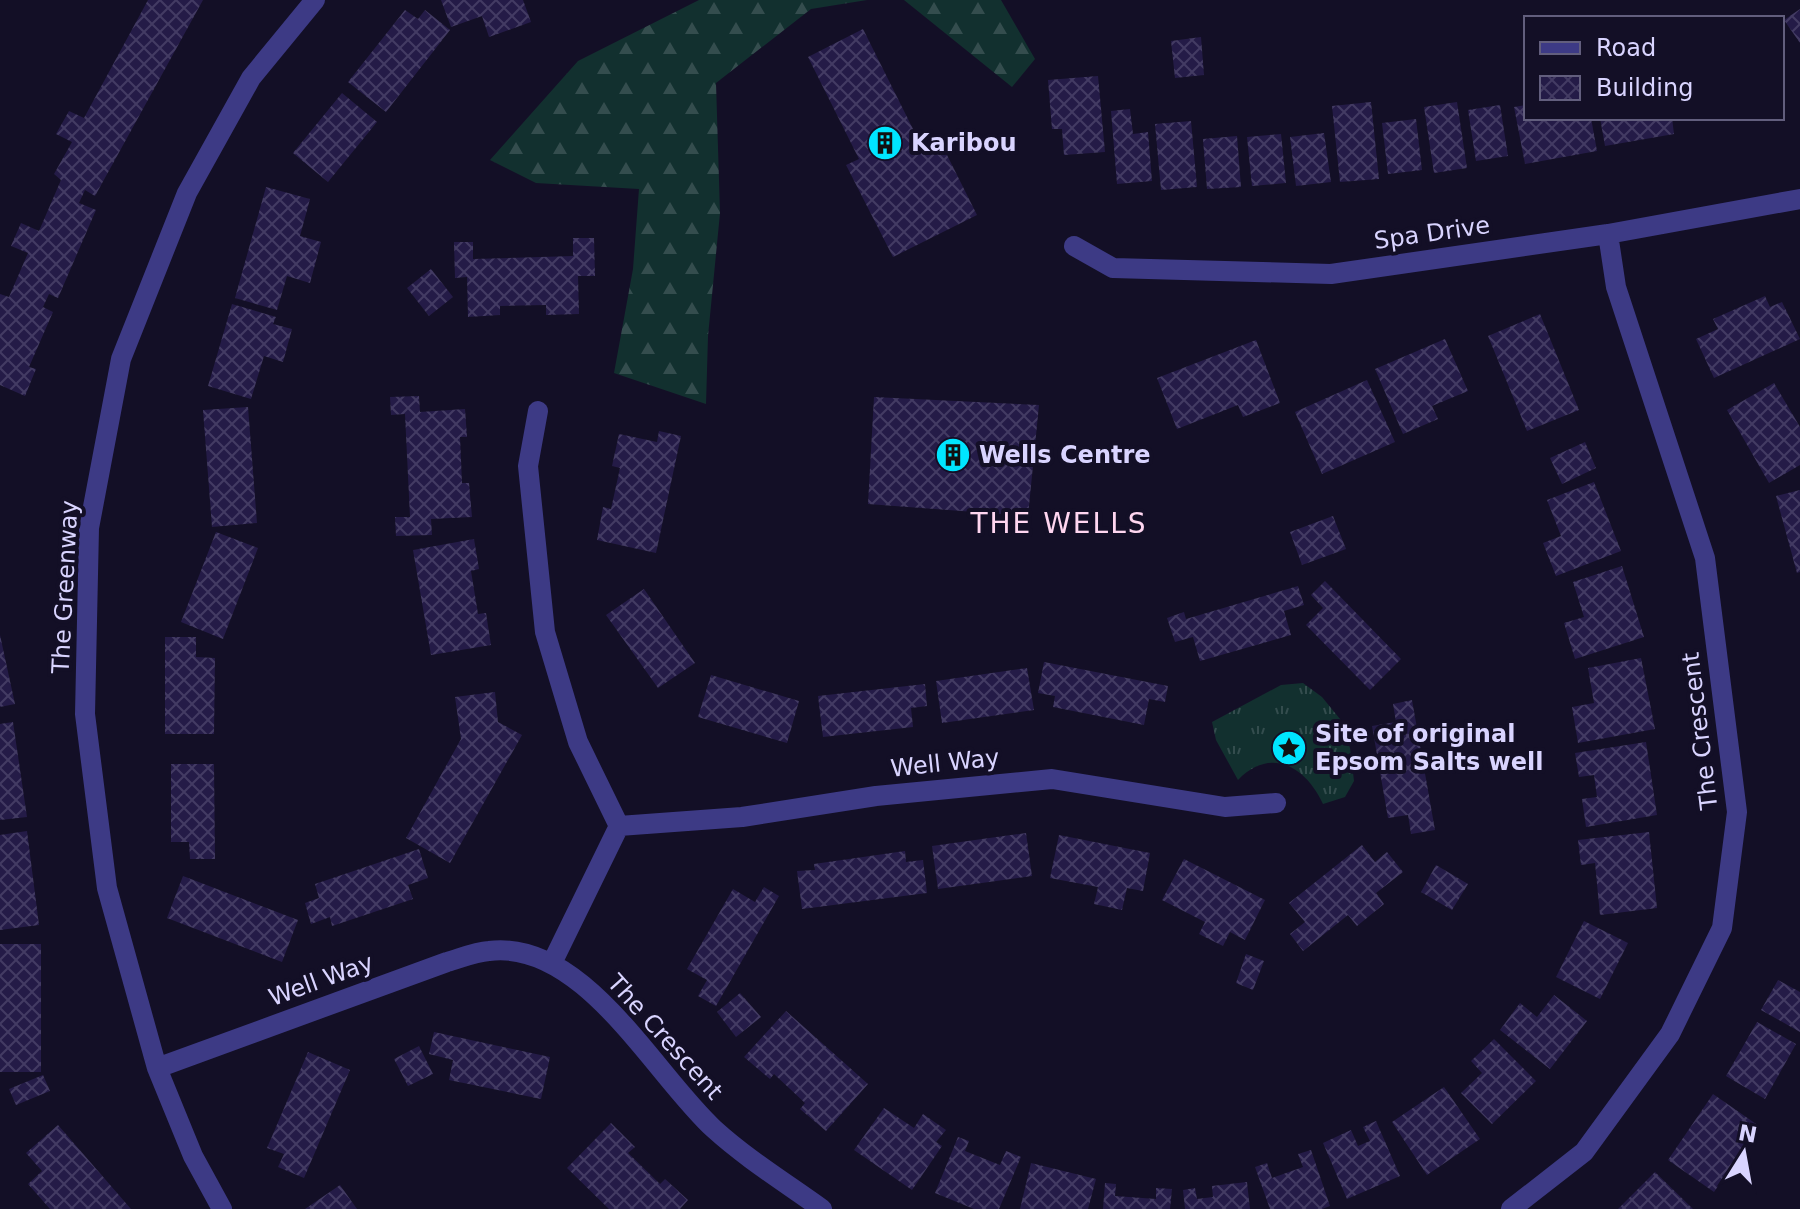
<svg xmlns="http://www.w3.org/2000/svg" width="1800" height="1209" font-family="'DejaVu Sans',sans-serif">
  <defs>
    <pattern id="grass-tufts" width="24" height="20" patternUnits="userSpaceOnUse" patternTransform="scale(2)"><rect width="24" height="20" fill="#12302f"/><path d="M3 7l-1-3M5 7V3M7 7l1-3M15 17l-1-3M17 17v-4M19 17l1-3" fill="none" stroke="#344d4e"/></pattern>
    <pattern id="forest-firs" width="22" height="20" patternUnits="userSpaceOnUse" patternTransform="scale(2)"><rect width="22" height="20" fill="#12302f"/><path d="M5 1l3.5 6h-7zM16 11l3.5 6h-7z" fill="#344d4e"/></pattern>
    <pattern id="building-cross-hatch" width="8" height="8" patternUnits="userSpaceOnUse" patternTransform="scale(2)"><rect width="8" height="8" fill="#241b47"/><path d="M0 0l8 8M0 8l8-8" fill="none" stroke="#433b63"/></pattern>
  </defs>
  <rect width="100%" height="100%" fill="#130f26"/>
  <!-- grass -->
  <path fill="url(#grass-tufts)" d="M1303 683 1322 697 1340 719 1350 748 1354 781 1345 797 1323 804C1306 767 1271 746 1238 780L1216 740 1212 722 1281 685Z"/>
  <!-- forest -->
  <path fill="url(#forest-firs)" d="M699 0H867L811 9 716 83 720 213 708 336 706 404 614 373 633 269 639 189 536 183 490 160 578 61Z
    M904 0H1001L1035 59 1012 87Z"/>
  <!-- building -->
  <path fill="url(#building-cross-hatch)" d="M148 0H203L95 196 85 190 79 203 96 210 58 298 49 294 43 307 53 312 29 367 36 369 25 396 0 385V294L9 297 28 253 11 246 21 223 39 231 61 180 54 174 72 142 56 134 69 111 84 118Z
    M441 0H523L531 22 489 37 482 16 451 27Z
    M1800 9V43L1784 20Z
    M405 10 418 19 425 10 450 30 386 112 348 82Z
    M863 29 922 147 939 139 977 215 893 257 846 165 859 159 808 57Z
    M1201 37 1204 75 1175 78 1171 41Z
    M1098 76 1105 152 1064 155 1062 129H1052L1048 80Z
    M342 93 377 122 328 182 293 153Z
    M1371 102 1379 179 1340 182 1332 106Z
    M1457 102 1467 168 1434 173 1424 107Z
    M1500 105 1508 156 1476 161 1468 110Z
    M1526 105V118H1591L1597 151 1525 164 1514 107Z
    M1130 109 1133 134 1148 132 1152 181 1117 184 1111 111Z
    M1600 118H1672L1674 134 1605 146Z
    M1416 119 1422 170 1388 174 1382 123Z
    M1191 121 1197 187 1161 190 1155 124Z
    M1324 133 1331 182 1296 186 1290 137Z
    M1281 134 1286 183 1252 186 1247 137Z
    M1237 136 1241 187 1207 189 1203 139Z
    M266 187 310 199 300 236 321 242 310 283 287 276 277 310 235 298Z
    M573 238H594L595 276H578L579 314 546 315V305L500 306V315L468 317 467 277 455 278 454 242H473V259L573 256Z
    M431 269 453 297 429 316 407 288Z
    M1765 296 1770 307 1782 302 1800 339 1714 378 1696 339 1718 329 1713 319Z
    M232 304 276 317 273 324 292 329 283 362 264 356 251 399 208 386Z
    M1540 314 1579 410 1527 431 1488 336Z
    M1445 339 1468 391 1432 406 1438 419 1403 434 1375 369Z
    M1256 340 1280 403 1243 417 1238 405 1177 429 1157 378Z
    M1367 380 1395 442 1322 474 1295 412Z
    M1774 383 1800 427V465L1769 483 1727 410Z
    M419 396 420 412 465 409 467 437H460L462 483H469L472 517 431 519 432 535 396 536 395 517H410L405 414 391 415 390 397Z
    M874 397 1039 405 1028 516 868 504Z
    M248 407 257 523 212 527 203 410Z
    M659 431 681 436 656 553 597 540 603 507 611 509 620 468 612 466 619 434 657 442Z
    M1585 442 1596 468 1562 484 1550 458Z
    M1594 482 1621 551 1556 576 1543 543 1561 536 1547 500Z
    M1800 490V572L1797 573 1776 496Z
    M1333 516 1346 549 1302 565 1290 532Z
    M216 532 258 548 223 639 181 622Z
    M474 539 479 569 471 571 478 614 486 613 491 645 431 655 413 550Z
    M1622 566 1644 637 1575 659 1564 623 1584 617 1573 582Z
    M1325 581 1401 659 1370 690 1306 625 1323 608 1311 595Z
    M1298 586 1304 605 1284 611 1291 635 1200 661 1193 637 1175 642 1167 618 1184 612 1186 619Z
    M644 589 695 663 658 688 606 615Z
    M0 635 15 704 0 707Z
    M165 637H196V657L215 658 214 734H165Z
    M1641 658 1655 729 1578 743 1572 707 1594 703 1588 668Z
    M1044 662 1168 686 1165 702 1149 699 1144 725 1053 707 1055 696 1038 693Z
    M1027 668 1034 710 942 723 936 681Z
    M711 675 799 701 787 743 698 717Z
    M925 684 927 706 911 708 913 727 823 737 818 696Z
    M495 692 498 722 522 735 450 863 406 838 461 739 455 697Z
    M1412 700 1435 830 1411 834 1408 815 1388 818 1372 726 1396 722 1393 704Z
    M13 722 27 817 0 820V724Z
    M1646 742 1657 815 1586 827 1582 799 1597 797 1594 775 1579 777 1575 753Z
    M171 764H214L215 859H190L189 842H171Z
    M27 831 39 925 0 930V835Z
    M1649 832 1657 908 1600 915 1595 863 1581 865 1578 840Z
    M1026 833 1032 876 938 889 932 846Z
    M1059 835 1150 853 1143 891 1127 888 1122 910 1094 904 1098 887 1050 878Z
    M1362 845 1375 862 1387 852 1403 872 1376 893 1384 904 1357 926 1348 915 1303 951 1290 934 1305 922 1289 903Z
    M419 849 428 878 408 885 413 899 332 926 330 917 311 924 305 903 319 898 315 884Z
    M905 851 906 862 923 860 927 893 802 909 797 871 815 870 814 864Z
    M1184 859 1265 900 1245 940 1230 932 1223 946 1199 934 1205 922 1162 900Z
    M1436 865 1468 884 1452 910 1421 892Z
    M183 876 298 920 282 962 167 918Z
    M764 887 779 896 716 1006 698 996 707 980 687 969 733 889 755 902Z
    M1584 921 1628 943 1600 999 1556 977Z
    M0 944H41V1072H0Z
    M1246 954 1264 961 1253 990 1236 983Z
    M1778 980 1800 992V1032L1761 1010Z
    M740 993 761 1017 736 1037 717 1012Z
    M1554 995 1587 1021 1550 1069 1500 1030 1520 1003 1537 1017Z
    M786 1011 868 1084 826 1131 800 1109 805 1103 774 1074 770 1079 744 1057Z
    M1757 1022 1796 1044 1765 1099 1726 1076Z
    M434 1032 550 1057 541 1099 449 1080 453 1060 429 1054Z
    M1494 1039 1536 1081 1492 1124 1461 1093 1482 1073 1471 1061Z
    M419 1046 433 1074 408 1086 394 1059Z
    M308 1052 350 1070 304 1178 278 1167 284 1154 267 1148Z
    M43 1075 50 1091 16 1105 9 1089Z
    M1444 1087 1480 1139 1427 1175 1392 1122Z
    M1713 1094 1759 1126 1714 1192 1668 1160Z
    M884 1108 914 1128 923 1114 946 1130 936 1142 942 1146 912 1190 854 1150Z
    M1376 1121 1400 1176 1347 1199 1323 1143 1351 1130 1358 1146 1370 1141 1363 1127Z
    M611 1123 635 1147 628 1153 660 1184 665 1179 688 1200 680 1209H609L567 1168Z
    M58 1125 131 1209H50L28 1184 42 1171 26 1153Z
    M958 1137 969 1141 965 1151 1000 1165 1006 1151 1021 1157 999 1209H974L935 1193Z
    M1311 1150 1330 1206 1322 1209H1270L1255 1167 1267 1163 1272 1178 1303 1167 1298 1154Z
    M1031 1163 1096 1179 1088 1209H1020Z
    M1655 1172 1693 1209H1618Z
    M1247 1182 1250 1209H1185L1183 1190 1195 1188 1197 1199 1213 1197 1212 1186Z
    M1105 1183 1116 1184 1115 1196 1156 1199V1188L1172 1189 1170 1209H1103Z
    M340 1185 357 1209H305Z"/>
  <g fill="none" stroke-linecap="round" stroke-linejoin="round">
    <!-- minor -->
    <path stroke="#3d3a85" stroke-width="20" d="M1074 246 1113 268 1331 274 1608 234 1800 199
      M538 411 528 466 545 632 578 742 619 826 552 963
      M619 826 742 817 876 796 1052 779 1225 807 1276 803
      M157 1068 447 962C461 958 475 952 489 951 583 939 654 1074 714 1129 747 1159 786 1183 822 1209
      M222 1209 193 1156 157 1068 107 888 85 714 89 528 121 359 187 193 251 78 315 0
      M1511 1209 1584 1152 1670 1034 1722 928 1737 812 1705 558 1616 287 1608 234"/>
  </g>
  <!-- icons -->
  <defs>
    <g id="building-disc" transform="scale(1.8)"><circle r="9.5" fill="#00e5ff" stroke="#130f26"/><path d="M-4-6H4V6H1V3H-1V6H-4ZM-2.5-4.3h1.7v1.8h-1.7ZM.8-4.3h1.7v1.8H.8ZM-2.5-1h1.7V.8h-1.7ZM.8-1h1.7V.8H.8Z" fill="#111"/></g>
    <g id="sight-disc" transform="scale(1.8)"><circle r="9.5" fill="#00e5ff" stroke="#130f26"/><path d="M0-6L1.8-2.2L6-1.7L2.9 1.2L3.7 5.4L0 3.3L-3.7 5.4L-2.9 1.2L-6-1.7L-1.8-2.2Z" fill="#111"/></g>
  </defs>
  <g fill-rule="evenodd">
    <use href="#building-disc" x="885" y="143"/>
    <use href="#building-disc" x="953" y="455"/>
    <use href="#sight-disc" x="1289" y="748"/>
  </g>
  <g text-anchor="middle" stroke-width="8" stroke-linejoin="round" paint-order="stroke">
    <!-- poi labels -->
    <g font-size="24" font-weight="bold" fill="#d9d4ff" stroke="#130f26" text-anchor="start">
      <text x="911" y="151">Karibou</text>
      <text x="979" y="463">Wells Centre</text>
      <text x="1315" y="742">Site of original<tspan x="1315" dy="28">Epsom Salts well</tspan></text>
    </g>
    <!-- street labels -->
    <g font-size="24" fill="#d9d4ff" stroke="#130f26">
      <text transform="translate(1432 233) rotate(-8)" y="8">Spa Drive</text>
      <text transform="translate(65 587) rotate(-87)" y="8">The Greenway</text>
      <text transform="translate(1700 731) rotate(-97)" y="8">The Crescent</text>
      <text transform="translate(945 763) rotate(-6)" y="8">Well Way</text>
      <text transform="translate(321 980) rotate(-20)" y="8">Well Way</text>
      <text transform="translate(665 1037) rotate(48)" y="8">The Crescent</text>
    </g>
    <!-- quarter labels -->
    <g font-size="28" letter-spacing="2" fill="#ffd6f0" stroke="#130f26">
      <text x="1059" y="533">THE WELLS</text>
    </g>
  </g>
  <!-- legend -->
  <rect x="1524" y="16" width="260" height="104" fill="#130f26" stroke="#625e7d" stroke-width="2"/>
  <rect x="1540" y="42" width="40" height="12" fill="#3d3a85" stroke="#625e7d" stroke-width="2"/>
  <text x="1596" y="56" font-size="24" fill="#d9d4ff">Road</text>
  <rect x="1540" y="76" width="40" height="24" fill="url(#building-cross-hatch)" stroke="#625e7d" stroke-width="2"/>
  <text x="1596" y="96" font-size="24" fill="#d9d4ff">Building</text>
  <!-- north arrow -->
  <g transform="translate(1744 1153) rotate(11)" stroke="#130f26" stroke-width="6" paint-order="stroke">
  <path d="M0-6L14 30L0 20L-14 30Z" fill="#d9d4ff"/>
  <text y="-12" font-size="22" font-weight="bold" text-anchor="middle" fill="#d9d4ff">N</text>
  </g>
</svg>
